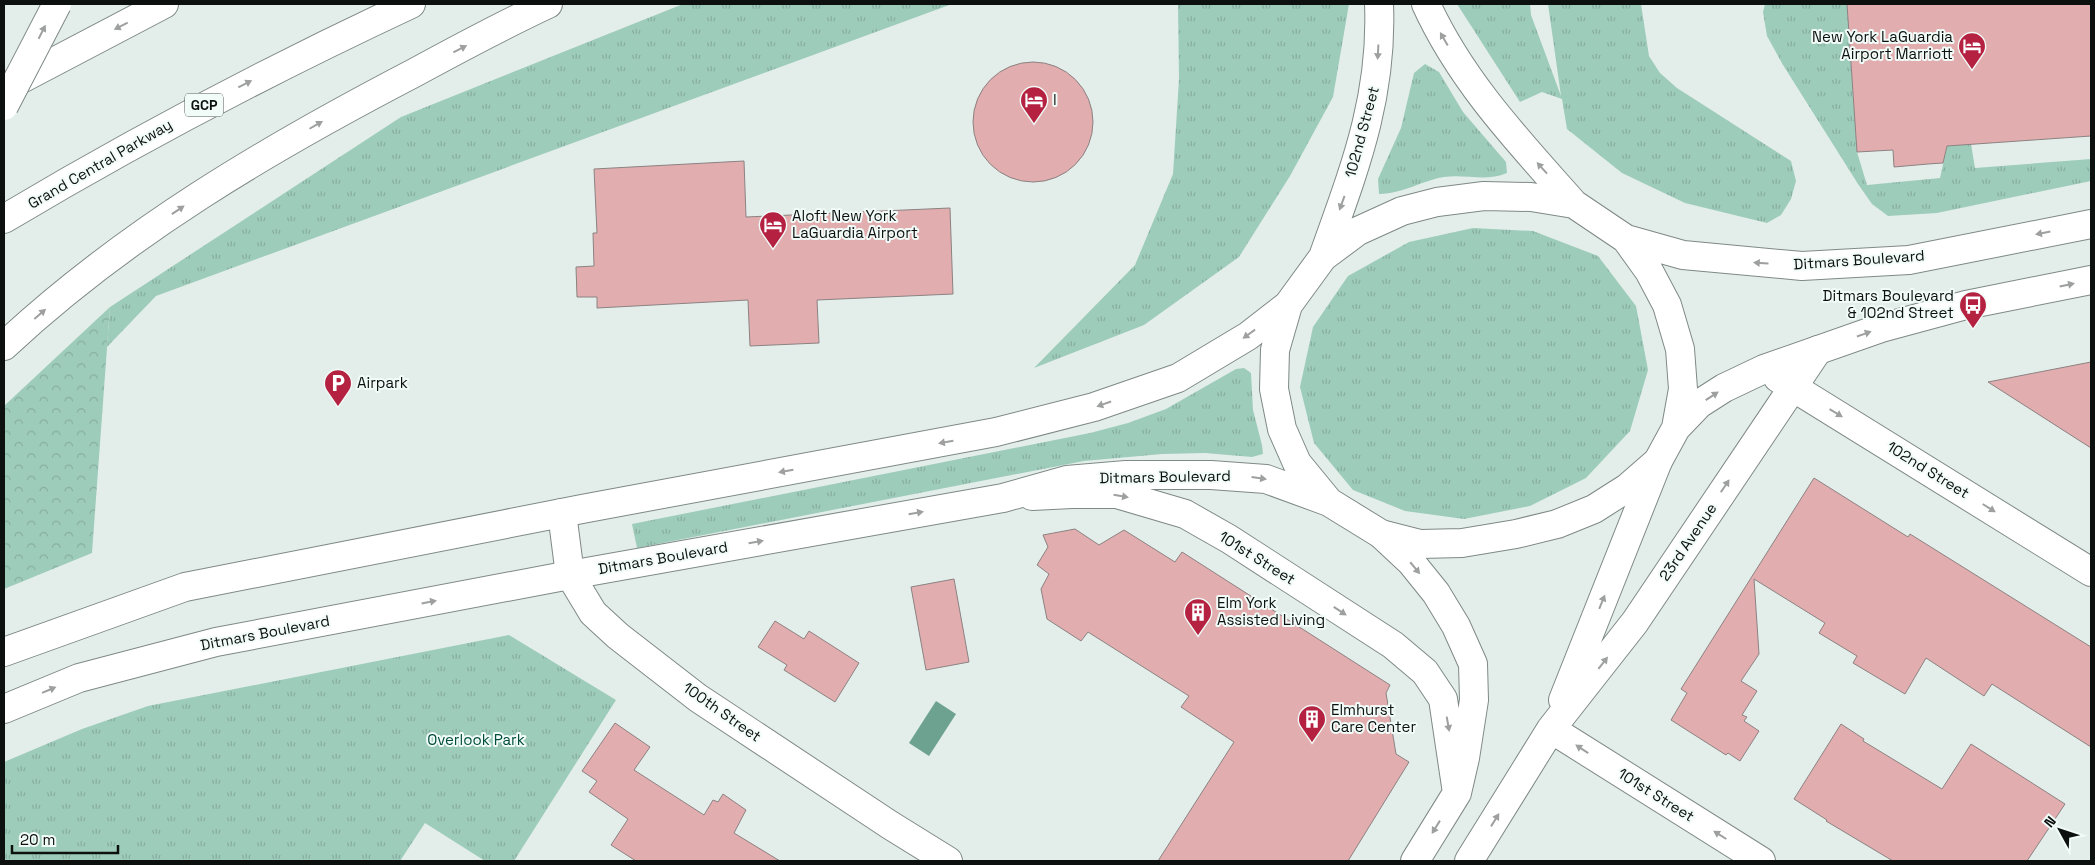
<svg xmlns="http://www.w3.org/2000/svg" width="2095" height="865" font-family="'Space Grotesk',sans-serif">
  <defs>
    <pattern id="grass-tufts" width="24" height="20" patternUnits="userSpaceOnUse" patternTransform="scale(1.25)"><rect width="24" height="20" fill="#9eccbb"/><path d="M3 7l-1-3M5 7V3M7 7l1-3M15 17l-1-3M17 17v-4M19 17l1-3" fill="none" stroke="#87aea0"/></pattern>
    <pattern id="forest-crowns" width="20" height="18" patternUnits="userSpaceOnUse" patternTransform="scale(1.25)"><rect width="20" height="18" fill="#9eccbb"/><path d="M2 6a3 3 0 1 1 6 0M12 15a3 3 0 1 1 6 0" fill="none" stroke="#87aea0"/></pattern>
  </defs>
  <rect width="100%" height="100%" fill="#e3eeea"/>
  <!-- grass -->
  <path fill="url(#grass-tufts)" d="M683 4H952L156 296 107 347 110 307 401 117Z
    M1178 4H1349L1333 97 1290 176 1239 257 1144 325 1034 368 1135 265 1173 174 1179 79Z
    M1457 4H1530L1531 15 1561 96 1548 4H1641L1649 56 1660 73 1677 88 1791 161 1796 181 1791 199 1781 215 1767 223 1685 203 1622 173 1567 129 1562 99 1542 92 1520 102Z
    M1765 4H1847L1857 152 1867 185 1940 178 1947 146 1971 144 1975 168 2091 159V181L1937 213 1888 216 1872 204 1858 184 1783 65 1767 36 1763 12Z
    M1425 64 1439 72 1463 112 1506 162 1507 173C1486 182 1466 174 1444 177 1421 181 1405 193 1379 194L1378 179 1401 128 1414 73Z
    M1473 228 1533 231 1598 256 1636 306 1648 370 1630 431 1586 478 1530 506 1464 519 1405 511 1353 490 1314 443 1300 387 1313 327 1348 276 1409 242Z
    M1244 368 1251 373 1253 410 1262 445 1263 454 1252 457 1205 453 1162 454 1084 461 637 548 632 524 1090 433 1128 423 1166 409 1236 369Z
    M509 635 616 700 514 861H485L425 823 400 861H4V762L82 729 148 706Z"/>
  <!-- forest -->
  <path fill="url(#forest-crowns)" d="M110 307 92 553 4 589V406Z"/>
  <!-- water -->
  <path fill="#6ea290" d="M936 701 956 714 929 756 909 743Z"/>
  <!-- building -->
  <path fill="#e1adaf" stroke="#8c8282" d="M1847 4H2091V136L1947 146 1943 163 1928 164 1894 167 1893 150 1857 152Z
    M973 122a60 60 0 1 1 120 0a60 60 0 1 1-120 0Z
    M744 161 746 217 950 208 953 294 817 300 819 343 750 346 748 300 597 308V297H577L576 267 594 266 593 233H597L594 169Z
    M2091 362V448L1988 382Z
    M1814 478 1908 537 1910 534 2091 647V747L1992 684 1984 696 1926 658 1905 694 1853 663 1857 656 1819 633 1825 623 1754 579 1759 654 1741 681 1757 691 1742 715 1747 717 1744 721 1759 731 1740 761 1728 753 1726 755 1671 720 1687 693 1681 689Z
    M1075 529 1099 545 1124 530 1175 562 1182 552 1390 685 1386 693 1396 754 1409 762 1348 861H1158L1234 742 1181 707 1189 696 1088 632 1081 641 1047 619 1041 589 1049 574 1037 565 1048 547 1043 535Z
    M954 579 969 662 926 670 911 587Z
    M775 621 804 639 809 631 859 663 835 702 784 670 787 665 758 647Z
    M615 723 650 747 634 770 704 815 713 800 718 802 723 794 746 810 734 833 780 861H636L611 845 628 819 589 792 597 781 582 771Z
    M1841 724 1864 739 1863 741 1942 789 1971 744 2065 804 2027 861H1893L1826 821 1827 820 1794 799Z"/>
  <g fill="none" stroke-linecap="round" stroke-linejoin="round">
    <!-- minor casing -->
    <g stroke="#7f8985" stroke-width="30">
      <path id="minor" d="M1778 378 2091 572
        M1032 496 1072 494H1117L1185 514 1229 539 1393 645 1425 672 1443 699 1457 793
        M562 513 570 575 593 613 618 636 698 698 890 825 948 861
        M1381 534 1411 562 1436 593 1456 626 1473 664 1474 700 1465 758 1457 793 1415 861
        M1563 700 1658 461
        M1551 729 1761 861
        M1469 861 1551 729 1635 622 1818 350"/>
    </g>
    <!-- tertiary casing -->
    <g stroke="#7f8985" stroke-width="30">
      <path id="tertiary" d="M1426 4C1461 81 1519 142 1574 204
        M1484 196 1531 197 1574 204 1626 239 1649 271 1667 305 1680 349 1683 389 1676 428 1658 461 1627 488 1594 509 1557 524 1516 534 1462 543 1420 544 1381 534 1329 502 1297 463 1282 429 1274 389 1275 350 1288 305 1323 257 1358 231 1402 211 1437 202Z
        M1626 239 1683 255 1802 266 1909 260 2091 224
        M1323 257C1354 170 1383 98 1379 4
        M1676 428 1699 404 1724 388 1764 369 1881 328 1966 305 2091 280
        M4 652 185 587 582 509 996 432 1094 407 1178 378 1248 336 1288 305
        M4 709 79 678 216 642 570 575 1003 498 1067 480 1126 475H1211L1266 479 1329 502"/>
    </g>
    <!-- motorway casing -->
    <g stroke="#7f8985" stroke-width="30">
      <path id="motorway" d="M6 87 164 4
        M4 219C136 140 272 69 411 4
        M4 346C125 233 268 149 414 73 458 49 503 25 548 4"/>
    </g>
    <!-- minor -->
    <use href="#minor" stroke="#fff" stroke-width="28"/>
    <!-- tertiary -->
    <use href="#tertiary" stroke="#fff" stroke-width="28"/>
    <!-- motorway -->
    <use href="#motorway" stroke="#fff" stroke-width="28"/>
    <!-- motorway-bridge casing -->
    <g stroke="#7f8985" stroke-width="30" stroke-linecap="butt">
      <path id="motorway-bridge" d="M4 106 57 4"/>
    </g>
    <!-- motorway-bridge -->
    <use href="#motorway-bridge" stroke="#fff" stroke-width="28"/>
  </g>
  <!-- one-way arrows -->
  <defs><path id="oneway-solid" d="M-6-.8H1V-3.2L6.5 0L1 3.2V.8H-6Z" transform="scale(1.25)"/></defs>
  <g fill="#9e9f9f">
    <use href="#oneway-solid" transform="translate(121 26) rotate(153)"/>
    <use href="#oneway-solid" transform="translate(42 32) rotate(-63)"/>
    <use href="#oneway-solid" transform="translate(1444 39) rotate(-120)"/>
    <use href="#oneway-solid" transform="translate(460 49) rotate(-27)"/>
    <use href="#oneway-solid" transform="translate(1378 52) rotate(93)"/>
    <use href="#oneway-solid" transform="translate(245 84) rotate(-27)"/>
    <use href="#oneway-solid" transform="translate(316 125) rotate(-30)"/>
    <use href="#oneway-solid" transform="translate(1542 168) rotate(-132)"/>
    <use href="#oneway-solid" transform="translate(1342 203) rotate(110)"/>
    <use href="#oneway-solid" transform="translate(178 210) rotate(-34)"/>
    <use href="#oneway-solid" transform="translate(2043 233) rotate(169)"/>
    <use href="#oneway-solid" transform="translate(1761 263) rotate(-176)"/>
    <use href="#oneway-solid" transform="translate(2067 285) rotate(-12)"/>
    <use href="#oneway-solid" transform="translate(40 314) rotate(-41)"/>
    <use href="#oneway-solid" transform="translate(1249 334) rotate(144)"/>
    <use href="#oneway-solid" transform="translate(1864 334) rotate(-19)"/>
    <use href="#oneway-solid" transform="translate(1712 396) rotate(-33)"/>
    <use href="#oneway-solid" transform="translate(1104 404) rotate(161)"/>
    <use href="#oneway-solid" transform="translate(1836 413) rotate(31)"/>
    <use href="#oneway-solid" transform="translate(946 442) rotate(170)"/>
    <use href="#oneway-solid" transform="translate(786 471) rotate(170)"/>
    <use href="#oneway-solid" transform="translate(1259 478) rotate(8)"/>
    <use href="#oneway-solid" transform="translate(1725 486) rotate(-56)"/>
    <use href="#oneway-solid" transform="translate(1121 496) rotate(10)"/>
    <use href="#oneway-solid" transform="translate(1989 508) rotate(32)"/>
    <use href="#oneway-solid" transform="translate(916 513) rotate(-10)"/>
    <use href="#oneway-solid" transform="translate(756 542) rotate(-10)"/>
    <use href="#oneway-solid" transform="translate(1415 568) rotate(50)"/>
    <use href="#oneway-solid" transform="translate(429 602) rotate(-11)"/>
    <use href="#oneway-solid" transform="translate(1602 602) rotate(-68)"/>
    <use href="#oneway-solid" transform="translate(1340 611) rotate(33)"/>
    <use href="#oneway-solid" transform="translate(1603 663) rotate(-52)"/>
    <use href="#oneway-solid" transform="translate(49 690) rotate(-23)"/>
    <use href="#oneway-solid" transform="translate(1448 724) rotate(80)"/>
    <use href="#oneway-solid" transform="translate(1582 749) rotate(-147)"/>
    <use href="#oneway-solid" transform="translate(1495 820) rotate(-58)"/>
    <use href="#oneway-solid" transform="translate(1436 827) rotate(122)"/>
    <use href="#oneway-solid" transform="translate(1720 835) rotate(-148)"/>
  </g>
  <!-- icons -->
  <defs>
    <g id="hotel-pin" transform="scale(1.4375)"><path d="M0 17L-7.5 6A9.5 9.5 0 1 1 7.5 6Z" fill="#b42141" stroke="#f1fbf7"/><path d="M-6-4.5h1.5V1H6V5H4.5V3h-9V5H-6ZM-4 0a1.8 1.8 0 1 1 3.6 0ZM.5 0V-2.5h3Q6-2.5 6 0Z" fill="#fff"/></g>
    <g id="bus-pin" transform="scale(1.4375)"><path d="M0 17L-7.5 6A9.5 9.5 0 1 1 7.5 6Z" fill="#b42141" stroke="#f1fbf7"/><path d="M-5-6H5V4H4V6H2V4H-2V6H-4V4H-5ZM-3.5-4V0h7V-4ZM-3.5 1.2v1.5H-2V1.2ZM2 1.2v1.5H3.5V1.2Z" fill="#fff"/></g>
    <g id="parking-pin" transform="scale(1.4375)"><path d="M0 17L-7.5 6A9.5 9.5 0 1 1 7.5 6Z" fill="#b42141" stroke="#f1fbf7"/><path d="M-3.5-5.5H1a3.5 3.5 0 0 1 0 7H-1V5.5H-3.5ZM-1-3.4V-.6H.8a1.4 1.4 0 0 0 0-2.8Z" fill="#fff"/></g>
    <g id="building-pin" transform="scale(1.4375)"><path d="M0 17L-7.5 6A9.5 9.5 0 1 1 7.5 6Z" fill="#b42141" stroke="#f1fbf7"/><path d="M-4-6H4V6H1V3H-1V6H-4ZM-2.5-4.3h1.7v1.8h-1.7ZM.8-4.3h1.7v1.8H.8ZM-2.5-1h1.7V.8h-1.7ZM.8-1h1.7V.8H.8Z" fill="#fff"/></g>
  </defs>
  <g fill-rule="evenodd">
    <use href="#hotel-pin" x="1972" y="46"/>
    <use href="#hotel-pin" x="1034" y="100"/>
    <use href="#hotel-pin" x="773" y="225"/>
    <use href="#bus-pin" x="1973" y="305"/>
    <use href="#parking-pin" x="338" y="383"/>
    <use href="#building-pin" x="1198" y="612"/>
    <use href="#building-pin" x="1312" y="719"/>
  </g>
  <g text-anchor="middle" stroke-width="4" stroke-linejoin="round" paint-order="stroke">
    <!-- shield labels -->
    <rect fill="#f1fbf7" stroke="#515655" stroke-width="1" x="185" y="93.5" width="38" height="23" rx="4"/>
    <g font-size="14" font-weight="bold" fill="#0c100f">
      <text x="204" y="110">GCP</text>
    </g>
    <!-- poi labels -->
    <g font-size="15" fill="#0c100f" stroke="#f1fbf7" text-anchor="start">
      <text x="1953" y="42" text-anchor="end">New York LaGuardia<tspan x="1953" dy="17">Airport Marriott</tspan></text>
      <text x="1053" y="105">l</text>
      <text x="792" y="221">Aloft New York<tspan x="792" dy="17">LaGuardia Airport</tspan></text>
      <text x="1954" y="301" text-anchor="end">Ditmars Boulevard<tspan x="1954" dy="17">&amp; 102nd Street</tspan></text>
      <text x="357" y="388">Airpark</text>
      <text x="1217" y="608">Elm York<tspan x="1217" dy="17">Assisted Living</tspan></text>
      <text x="1331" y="715">Elmhurst<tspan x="1331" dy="17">Care Center</tspan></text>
    </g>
    <!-- street labels -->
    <g font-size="15" fill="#0c100f" stroke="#f1fbf7">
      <text transform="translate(1362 132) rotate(-75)" y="5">102nd Street</text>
      <text transform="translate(100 164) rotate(-30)" y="5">Grand Central Parkway</text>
      <text transform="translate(1859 260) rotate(-4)" y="5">Ditmars Boulevard</text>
      <text transform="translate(1928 470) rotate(32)" y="5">102nd Street</text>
      <text transform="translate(1165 477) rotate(-1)" y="5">Ditmars Boulevard</text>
      <text transform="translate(1688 542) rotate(-56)" y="5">23rd Avenue</text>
      <text transform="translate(663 558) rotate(-10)" y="5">Ditmars Boulevard</text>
      <text transform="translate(1257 558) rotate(32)" y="5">101st Street</text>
      <text transform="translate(265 633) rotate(-11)" y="5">Ditmars Boulevard</text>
      <text transform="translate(722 712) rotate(35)" y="5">100th Street</text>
      <text transform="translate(1656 795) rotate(32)" y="5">101st Street</text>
    </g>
    <!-- park labels -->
    <g font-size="15" fill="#004d3b" stroke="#f1fbf7">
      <text x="476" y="745">Overlook Park</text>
    </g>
  </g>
  <!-- border -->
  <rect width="2095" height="865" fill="none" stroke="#0c100f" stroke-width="10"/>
  <!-- north arrow -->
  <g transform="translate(2060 830) rotate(310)" stroke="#f1fbf7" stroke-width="4" paint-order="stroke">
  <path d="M0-4L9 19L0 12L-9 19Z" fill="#0c100f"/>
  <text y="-8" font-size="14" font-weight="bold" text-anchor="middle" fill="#0c100f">N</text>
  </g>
  <!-- scale -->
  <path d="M12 845v8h106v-8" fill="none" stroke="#0c100f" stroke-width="2.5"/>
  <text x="20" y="845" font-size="15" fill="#0c100f" stroke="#f1fbf7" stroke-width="4" paint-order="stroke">20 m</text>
</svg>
